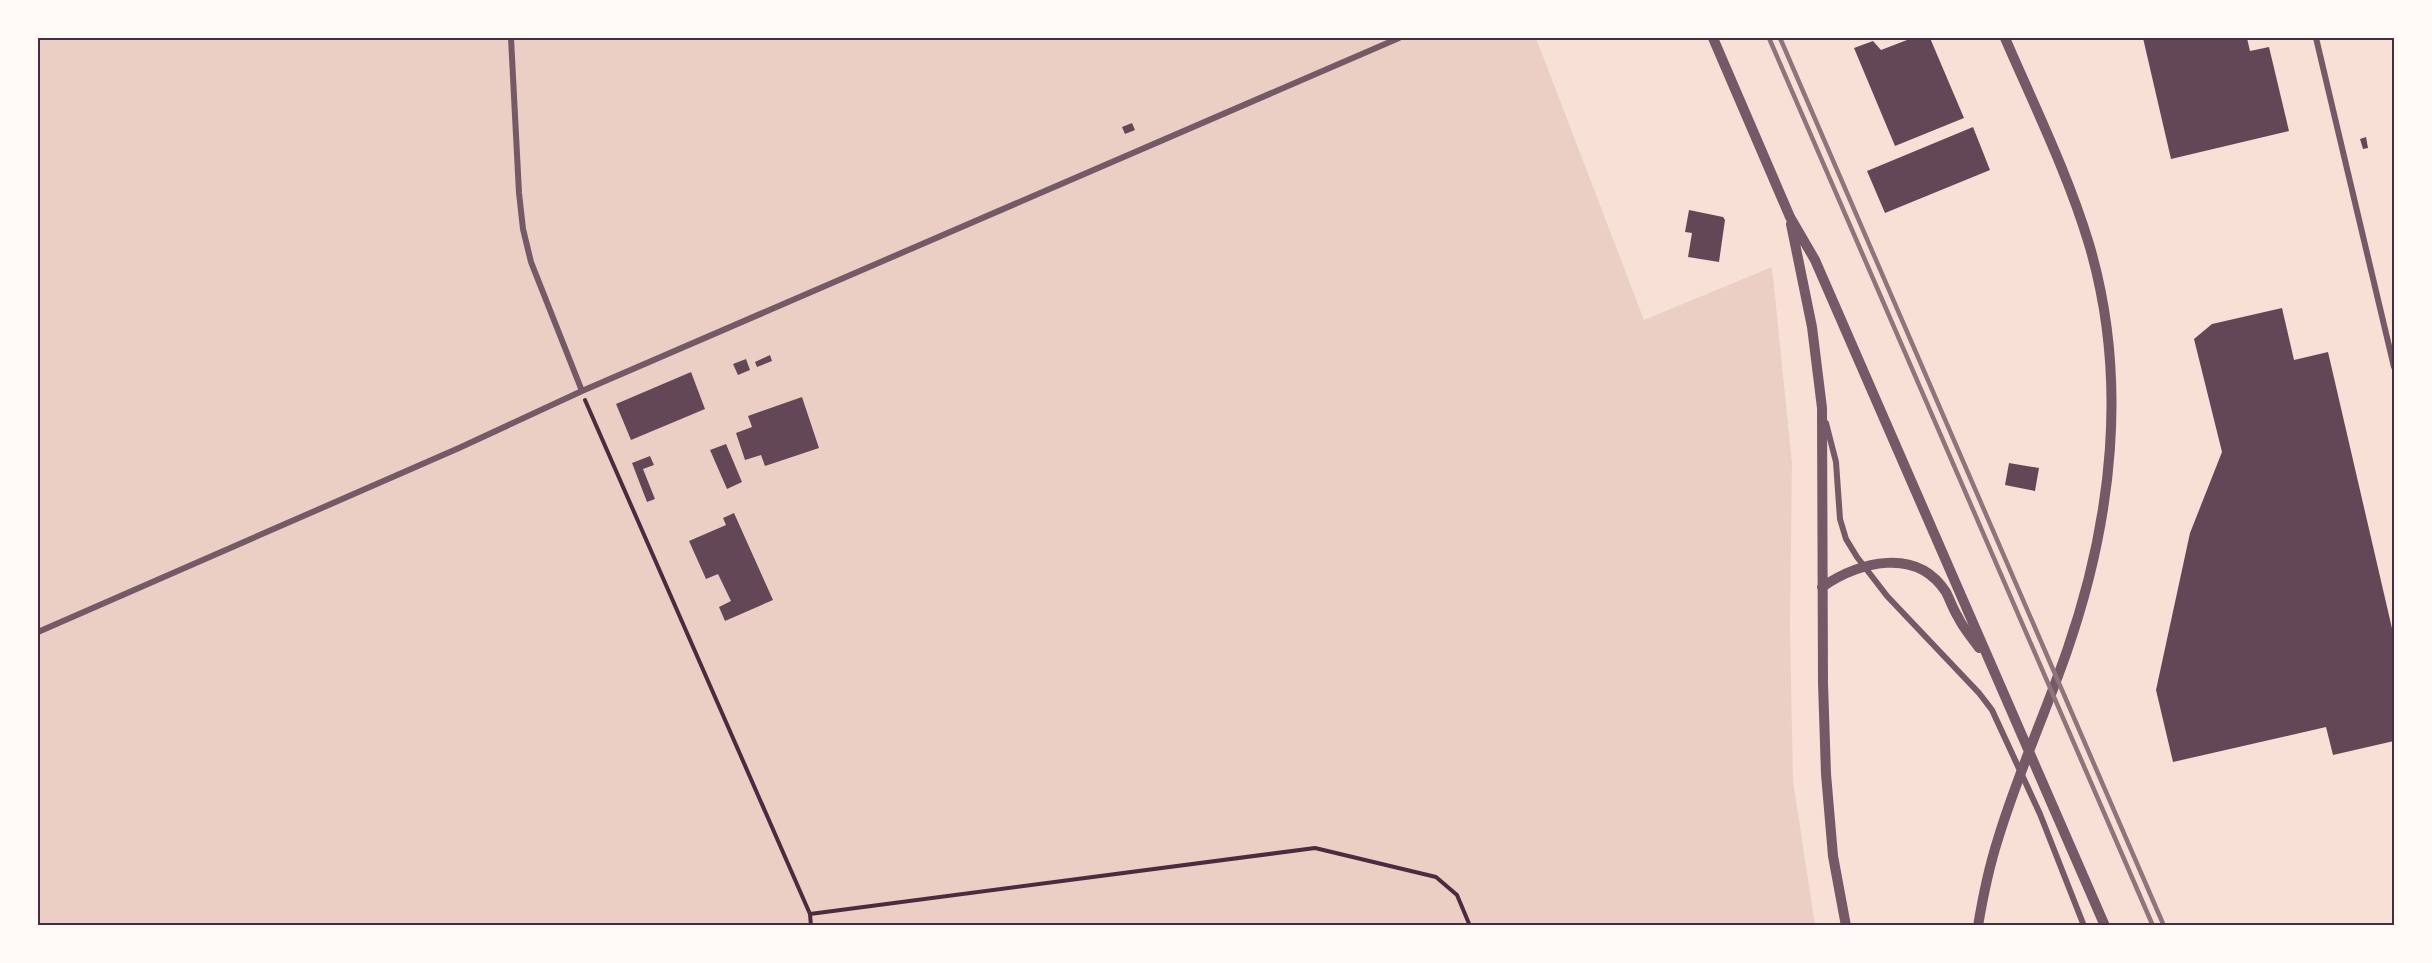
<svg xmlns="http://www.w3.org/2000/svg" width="2432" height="963" font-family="'Fira Sans',sans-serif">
  <rect width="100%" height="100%" fill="#f7e1d7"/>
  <!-- green -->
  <path fill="#ebcfc5" d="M38 38H1536L1644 320 1772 267 1792 463 1790 627 1793 781 1815 925H38Z"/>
  <!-- building -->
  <path fill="#644757" d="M1907 38H1930L1964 118 1895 146 1854 48 1873 41 1881 50 1907 40Z
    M2143 38H2247L2250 51 2269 47 2289 131 2171 159Z
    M1132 123 1135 130 1125 134 1122 127Z
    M1973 127 1990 170 1885 213 1867 171Z
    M2366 137 2368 148 2363 149 2360 139Z
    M1689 210 1723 217 1725 220 1719 262 1688 257 1692 233 1685 232Z
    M2282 308 2294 360 2328 352 2394 637V741L2333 755 2326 727 2173 762 2156 690 2190 533 2222 452 2194 339 2212 324Z
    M770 355 772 361 757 367 755 362Z
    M746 359 750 370 738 375 733 364Z
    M691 372 705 409 631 440 616 404Z
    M802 397 819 448 765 466 761 455 745 460 736 433 752 427 748 416Z
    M726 444 742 482 727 489 710 450Z
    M650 456 654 465 643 469 655 499 647 502 632 463Z
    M2009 463 2039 468 2035 491 2005 485Z
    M734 513 773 600 725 621 719 607 731 601 718 574 706 579 689 541 726 525 723 518Z"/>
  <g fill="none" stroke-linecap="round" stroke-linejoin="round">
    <!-- path -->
    <path stroke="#4a2c40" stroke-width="4" d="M585 400 810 914 811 926
      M810 914 1315 848 1436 877 1457 895 1470 926"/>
    <!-- minor -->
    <path stroke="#755966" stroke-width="6" d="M511 38 519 193 523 229 531 262 582 391
      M2316 38 2394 367
      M1826 423 1836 462 1840 519 1846 539 1857 557 1887 596 1979 693 1992 710 2040 814 2084 926
      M38 632 459 448 582 391 1399 38"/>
    <!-- tertiary -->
    <path stroke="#755966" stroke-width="10" d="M1713 38 1790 217 1815 260 2105 926
      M1791 224 1812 327 1822 408 1823 683 1826 774 1833 856 1846 926
      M1822 587C1859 562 1916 546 1946 592 1950 600 1953 609 1958 617 1963 628 1972 638 1979 648
      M1978 926C1983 896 1989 867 1998 839 2017 776 2045 714 2067 651 2112 521 2129 379 2089 244 2068 174 2034 105 2005 38"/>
    <!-- rail -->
    <path stroke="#8f747c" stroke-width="4.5" d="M1769 38 2153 926
      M1780 38 2164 926"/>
  </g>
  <!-- border -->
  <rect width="2432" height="963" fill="none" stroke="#fffaf5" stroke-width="78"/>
  <rect x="39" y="39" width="2354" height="885" fill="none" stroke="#4a2c40" stroke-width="2"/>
</svg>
